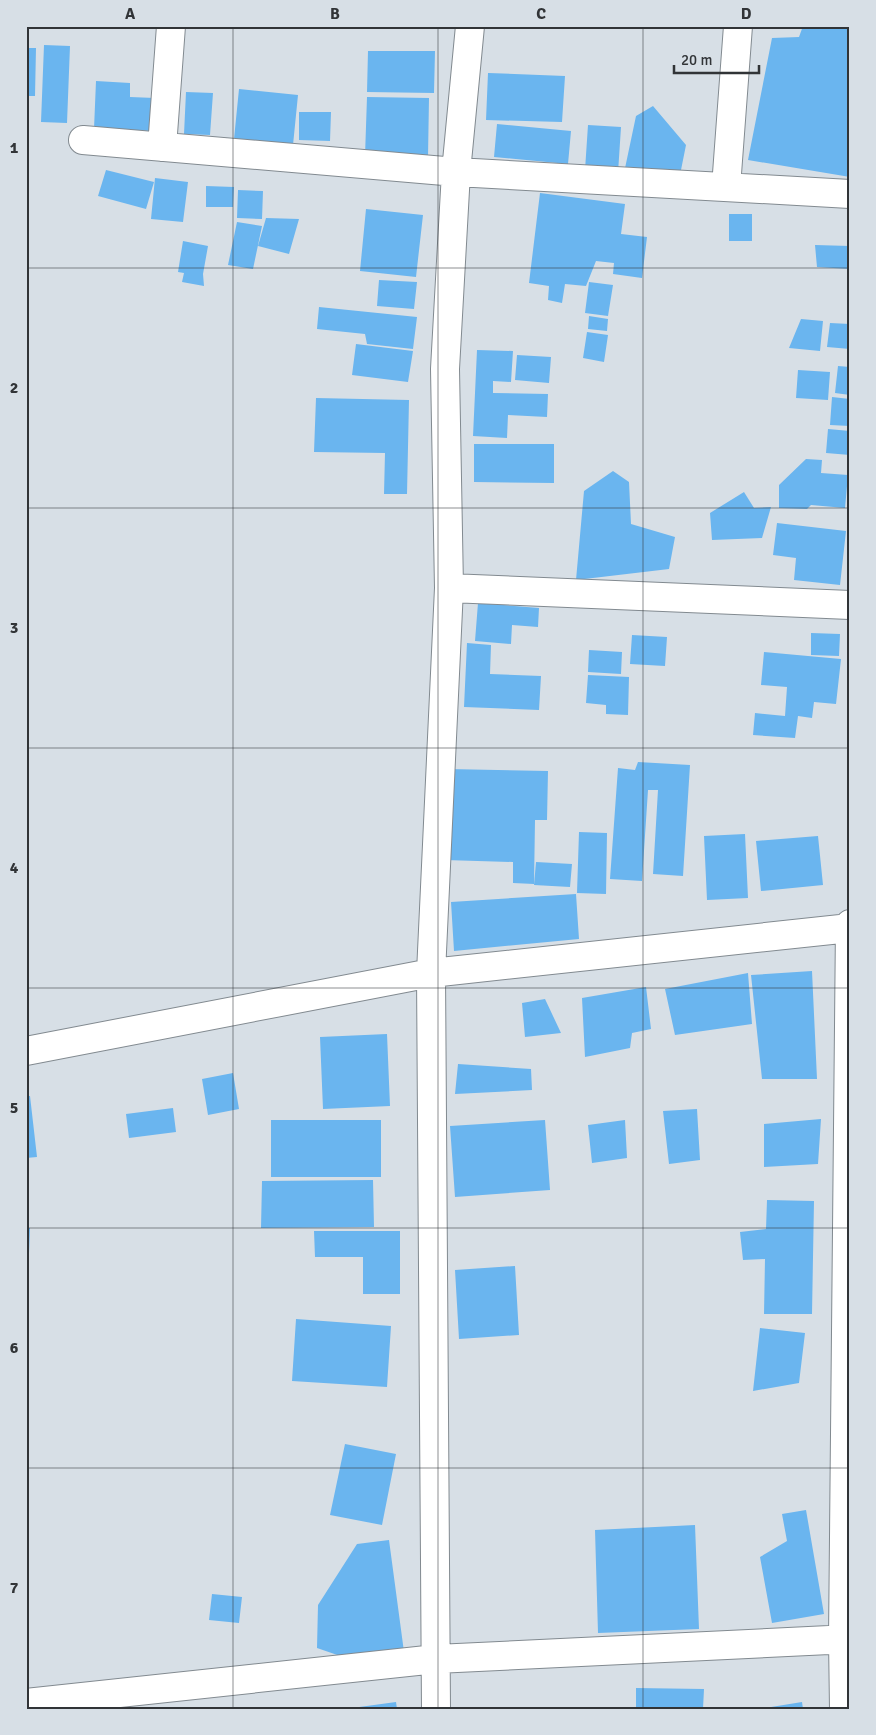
<svg xmlns="http://www.w3.org/2000/svg" width="876" height="1735" font-family="Signika,sans-serif">
  <rect width="100%" height="100%" fill="#d7dfe6"/>
  <!-- building -->
  <path fill="#6ab5ef" d="M803 26H850V177L748 160 772 38 799 37Z
    M44 45 70 46 67 123 41 122Z
    M26 48H36L35 96H26Z
    M368 51H435L434 93 367 92Z
    M488 73 565 76 562 122 486 120Z
    M96 81 130 83V97L155 98 154 131 94 129Z
    M239 89 298 95 293 145 234 139Z
    M186 92 213 93 210 135 184 134Z
    M367 97 429 98 428 157 365 156Z
    M653 106 686 145 679 180 624 173 636 116Z
    M299 112H331L330 141 299 140Z
    M497 124 571 131 568 164 494 157Z
    M588 125 621 127 618 173 585 170Z
    M106 170 154 182 146 209 98 196Z
    M155 178 188 182 183 222 151 219Z
    M206 186 234 187 233 207H206Z
    M238 190 263 191 262 219 237 218Z
    M540 193 625 204 621 234 647 237 642 278 613 274 614 263 596 261 586 286 565 284 562 303 548 300 549 286 529 283Z
    M366 209 423 215 416 277 360 271Z
    M729 214H752V241H729Z
    M266 218 299 219 289 254 258 246Z
    M237 222 262 226 253 269 228 265Z
    M183 241 208 246 203 274 204 286 182 282 184 273 178 272Z
    M815 245 850 246V269L817 267Z
    M379 280 417 282 414 309 377 306Z
    M589 282 613 285 608 316 585 313Z
    M319 307 417 317 413 349 367 344 365 334 317 329Z
    M589 316 608 319 607 331 588 329Z
    M801 319 823 321 820 351 789 348Z
    M830 323 850 324V349L827 347Z
    M587 332 608 335 604 362 583 358Z
    M356 344 413 351 408 382 352 375Z
    M477 350 513 351 511 382 493 381V393L548 394 547 417 508 415 507 438 473 436Z
    M517 355 551 357 549 383 515 380Z
    M838 366 850 367V395L835 393Z
    M798 370 830 372 828 400 796 398Z
    M832 397 850 399V426L830 425Z
    M316 398 409 400 407 494H384L385 453 314 452Z
    M828 429 850 431V455L826 453Z
    M474 444H554V483L474 482Z
    M806 459 822 460 821 473 848 475 845 508 811 505 807 509 779 508V485Z
    M613 471 629 482 631 524 675 537 669 569 576 580 584 491Z
    M744 492 754 508 771 507 762 538 712 540 710 513Z
    M777 523 846 531 840 585 794 580 796 558 773 555Z
    M478 603 539 608 538 627 512 625 511 644 475 641Z
    M811 633 840 634 839 656 811 655Z
    M632 635 667 637 665 666 630 664Z
    M467 643 491 645 490 674 541 676 539 710 464 707Z
    M589 650 622 652 621 674 588 672Z
    M764 652 841 659 836 704 814 702 812 718 798 716 795 738 753 735 755 713 785 716 787 687 761 685Z
    M588 675 629 677 628 715 606 714V705L586 703Z
    M638 762 690 765 683 876 653 874 658 790H648L642 881 610 879 618 768 635 770Z
    M447 769 548 771 547 820H535L534 884 513 883V862L445 860Z
    M579 832 607 833 606 894 577 893Z
    M745 834 748 898 707 900 704 836Z
    M818 836 823 885 761 891 756 841Z
    M536 862 572 864 570 887 534 885Z
    M576 894 579 939 454 951 451 902Z
    M812 971 817 1079H762L751 975Z
    M748 973 752 1024 675 1035 665 989Z
    M646 987 651 1029 632 1033 630 1048 585 1057 582 998Z
    M545 999 561 1033 525 1037 522 1003Z
    M387 1034 390 1106 323 1109 320 1037Z
    M458 1064 531 1069 532 1090 455 1094Z
    M233 1073 239 1109 208 1115 202 1079Z
    M26 1096H30L37 1157 26 1158Z
    M173 1108 176 1132 129 1138 126 1114Z
    M697 1109 700 1160 669 1164 663 1111Z
    M821 1119 818 1164 764 1167V1124Z
    M271 1120H381V1177H271Z
    M545 1120 550 1190 455 1197 450 1126Z
    M625 1120 627 1158 592 1163 588 1125Z
    M373 1180 374 1227 261 1228 262 1181Z
    M767 1200 814 1201 812 1314H764L765 1259 743 1260 740 1232 766 1229Z
    M26 1228H30L28 1279H26Z
    M314 1231H400V1294H363V1257H315Z
    M515 1266 519 1335 459 1339 455 1270Z
    M296 1319 391 1326 387 1387 292 1381Z
    M760 1328 805 1333 799 1383 753 1391Z
    M345 1444 396 1454 382 1525 330 1515Z
    M806 1510 824 1614 772 1623 760 1557 787 1541 782 1514Z
    M695 1525 699 1629 598 1633 595 1530Z
    M389 1540 404 1652 349 1659 317 1648 318 1605 357 1544Z
    M212 1594 242 1597 239 1623 209 1620Z
    M636 1688 704 1689 703 1709H636Z
    M396 1702 397 1709H352V1708Z
    M802 1702 803 1709H765V1708Z"/>
  <g fill="none" stroke-linecap="round" stroke-linejoin="round">
    <!-- minor casing -->
    <g stroke="#828a90" stroke-width="30">
      <path id="minor" d="M83 140 456 172 850 194
        M162 147 171 26
        M726 187 738 26
        M449 588 850 605
        M26 1051 431 973 850 928
        M26 1703 436 1659 850 1639
        M436 1709 431 973 449 588 445 369 456 172 470 26
        M844 1709 843 1639 850 924"/>
    </g>
    <!-- minor -->
    <use href="#minor" stroke="#fff" stroke-width="28"/>
  </g>
  <!-- grid -->
  <path fill="none" stroke="#313437" stroke-width="1" stroke-opacity="0.55" d="M233 26V1709M438 26V1709M643 26V1709M26 268H850M26 508H850M26 748H850M26 988H850M26 1228H850M26 1468H850"/>
  <!-- border -->
  <rect width="876" height="1735" fill="none" stroke="#d7dfe6" stroke-width="55"/>
  <!-- scale -->
  <path d="M674 65v8h85v-8" fill="none" stroke="#313437" stroke-width="2.5"/>
  <text x="681" y="65" font-size="15" fill="#313437" stroke="#d7dfe6" stroke-width="4" paint-order="stroke">20 m</text>
  <rect x="28" y="28" width="820" height="1680" fill="none" stroke="#313437" stroke-width="2"/>
  <g font-size="16" text-anchor="middle" font-weight="bold" fill="#313437">
    <text x="130" y="19">A</text>
    <text x="335" y="19">B</text>
    <text x="541" y="19">C</text>
    <text x="746" y="19">D</text>
    <text x="14" y="153">1</text>
    <text x="14" y="393">2</text>
    <text x="14" y="633">3</text>
    <text x="14" y="873">4</text>
    <text x="14" y="1113">5</text>
    <text x="14" y="1353">6</text>
    <text x="14" y="1593">7</text>
  </g>
</svg>
